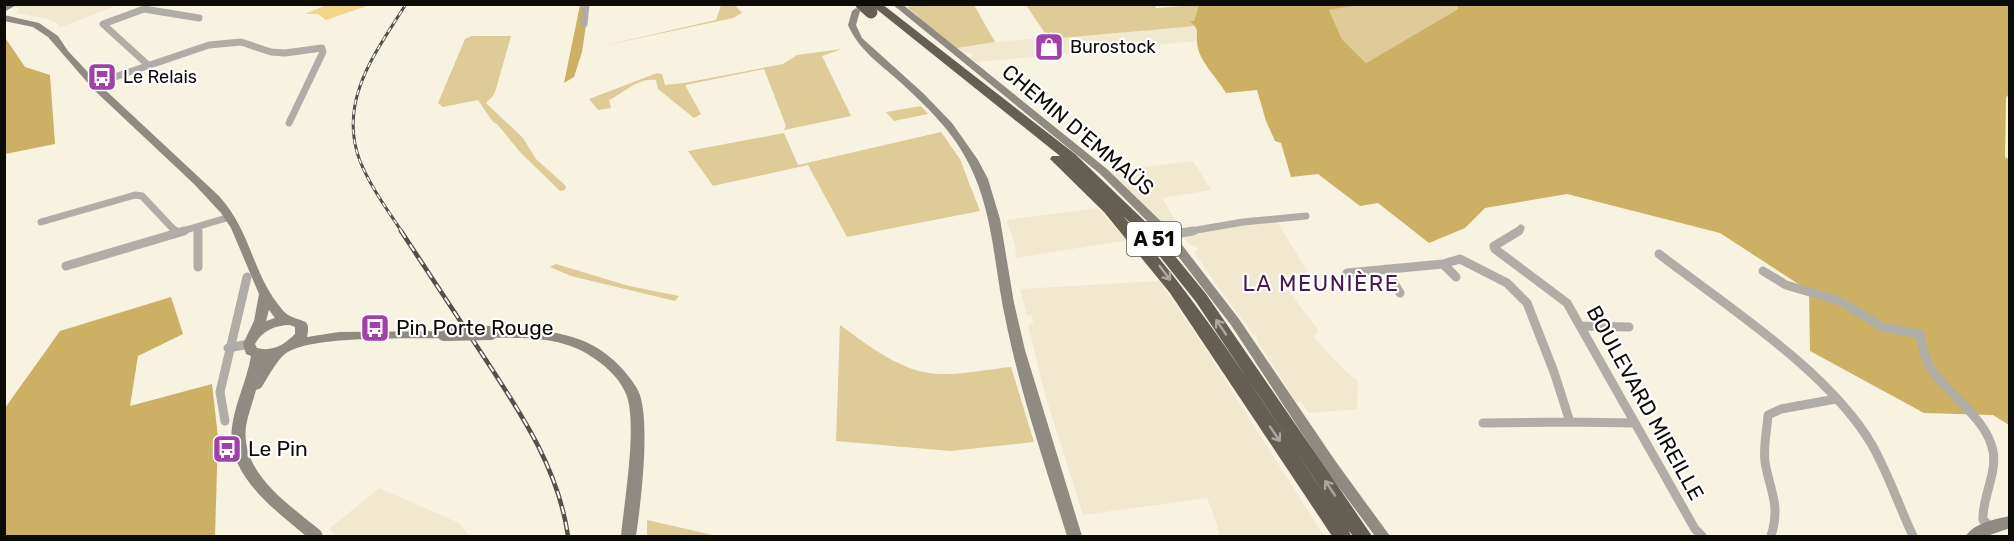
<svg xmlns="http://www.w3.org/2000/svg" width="2014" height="541" font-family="Rubik,sans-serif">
  <rect width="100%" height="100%" fill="#f8f2e1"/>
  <!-- built -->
  <path fill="#f1e8d0" d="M20 4H118V5L59 28V24L48 19 16 13 19 9 14 7Z
    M1196 26 1199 33 1197 41 969 63 966 58 973 56 972 53H958L951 49 995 42Z
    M1193 161 1211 190 1162 198 1182 231 1172 232 1110 171Z
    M1097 208 1128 240 1016 258 1015 244 1006 220Z
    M1276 220 1309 274 1277 276 1319 331 1314 337 1343 369 1358 381 1357 409 1309 413 1301 402 1297 403 1256 339H1258L1255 334H1253L1218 287 1194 252 1199 250 1195 246 1190 245 1181 234Z
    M1159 281 1204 347 1324 536H1219L1217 524 1207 498 1083 515 1044 391 1028 324 1033 323 1032 315H1027L1020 289Z
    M379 488 459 523 470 536H337L329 529Z"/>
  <!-- green -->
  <path fill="#decb97" d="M919 4 974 5 995 42 951 49 920 23V18L907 7Z
    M1154 4 1156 8 1199 5 1194 21 1196 26 1049 39 1026 5Z
    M1357 4H1458V9L1366 63 1342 39 1329 10Z
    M721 5H735L742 13 733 18 602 46 716 20Z
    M471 36H511L496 89 493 96 486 103 523 138 536 159 566 186 565 190 560 191 520 152 497 124 493 122 478 100 443 107 438 103 465 39Z
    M842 49 822 56 851 116 784 130 786 126 764 69 685 85 701 114 694 118 658 89 656 80C638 77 624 93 609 100L611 108 598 110 589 99 657 73 662 74 665 85 684 83 783 64 797 55Z
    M921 106 928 114 894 121 886 112Z
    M941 132 960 159 980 211 847 237 808 165 713 186 688 151 784 133 798 165Z
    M556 264 629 286 679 296 675 301 571 276 550 267Z
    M840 325C869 346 902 373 940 374 963 375 988 369 1011 367L1034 442 950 451 836 441Z
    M647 520 717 536H647Z"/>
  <!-- forest -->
  <path fill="#ccb064" d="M580 5H583L582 23 586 25 582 52 574 77 564 83Z
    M1199 5H1357L1329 10 1342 39 1366 63 1458 9V5H2009L2010 92 2006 98 2005 157 2010 160 2009 425 1993 415 1924 413 1810 351 1809 291 1720 233 1567 194 1485 208 1465 228 1429 243 1378 203 1360 206 1318 174 1291 177 1281 143 1275 141 1266 121 1257 90 1226 93C1217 77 1198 61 1197 42 1196 29 1200 31 1190 21H1194Z
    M4 36 25 67 50 75 55 144 5 154Z
    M171 297 183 334 138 356 130 406 212 384 218 437 215 536H5V408L60 331Z"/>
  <!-- water -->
  <path fill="#f1d588" d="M329 4H370V5L326 20 318 14H305Z"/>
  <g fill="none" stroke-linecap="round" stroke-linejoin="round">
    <!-- street-far1 -->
    <path stroke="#b0ada6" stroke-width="7" d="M584 24 586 4
      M148 65 103 24 144 9 199 18
      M94 84 209 45 241 42 271 52 285 53 322 48 323 52 289 123
      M41 222 135 195 142 196 176 232
      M198 227V232
      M179 232 230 217
      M1185 232 1243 222 1306 216
      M1518 232 1521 228"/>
    <!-- street -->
    <path stroke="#b0ada6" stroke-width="9" d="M175 231 177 233
      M198 231V267
      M1519 231 1494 246 1495 249 1567 303 1695 529 1702 536
      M1168 235 1193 231
      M1659 254C1726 306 1829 371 1872 445 1888 473 1899 506 1913 536
      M1443 264 1456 277
      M66 266 184 231
      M1386 269 1400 293
      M1763 271 1786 285 1840 301 1882 327 1920 334C1922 345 1924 355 1929 365 1946 395 1986 416 1993 451 1997 472 1984 494 1983 516V520L1991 527
      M1347 273 1443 264 1460 259 1507 283 1527 303 1554 372 1570 422 1634 423
      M1581 326 1629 327
      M228 348 249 344
      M225 421 220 392 247 277
      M1483 423 1570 422
      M1771 536C1781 504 1770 492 1765 462 1763 448 1767 430 1768 415L1781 409 1836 399"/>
    <!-- secondary -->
    <path fill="#8f8b81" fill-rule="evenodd" d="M7 4H18L4 12V6Z
      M892 4H902L1107 169 1172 232 1239 319 1336 462 1390 536H1375L1326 470 1231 325 1164 238 1099 173Z
      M856 8 860 11 856 25 862 38 923 93 952 123 978 160 988 179 1000 219 1014 303 1025 350 1082 536H1067C1045 465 1021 395 1006 322 994 269 994 213 969 164 953 131 925 105 899 81 880 64 858 49 848 25L852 11Z
      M4 15 39 23 58 36 68 51 101 86 219 196C250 230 252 270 277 303 281 308 285 314 290 316 304 323 311 318 307 337L339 332 449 331 450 334 449 337 444 338C411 339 308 335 285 354 276 361 267 379 261 388L256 390C253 402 248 414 246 426 240 474 290 505 321 531L323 536H306C274 509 226 475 232 427 235 403 247 380 251 356L246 354 243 344 254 321 259 294 231 228 221 213 194 184 94 90 48 37 33 27 4 21ZM269 310 275 318 266 321ZM290 325 295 327V334C284 345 272 352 257 348L255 344C262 331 275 325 290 325Z
      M491 329C542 329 590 330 625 372 631 379 637 387 640 395 650 427 641 502 636 536H621C624 503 638 423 626 394 617 371 587 350 564 344 548 339 531 338 514 338 505 337 495 339 486 336L485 333 486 330Z
      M2010 516V528L1987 536H1966C1974 523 1996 519 2010 516Z"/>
    <!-- highway -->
    <path fill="#645f51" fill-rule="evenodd" d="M870 4H882L1075 154 1152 228 1206 294 1372 536H1353L1349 531 1351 536H1332L1170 293 1104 212 1050 159 1052 156H1060ZM1123 216 1142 234 1196 302 1330 502C1264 405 1202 303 1123 216Z"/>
    <!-- rail-far1 casing -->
    <g stroke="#535047" stroke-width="3">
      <path id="rail-far1" d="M402 232C387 209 370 186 360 161 337 101 376 52 406 4"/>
    </g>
    <!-- rail casing -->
    <g stroke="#535047" stroke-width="4.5">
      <path id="rail" d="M401 231C428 272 455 313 482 354 520 412 558 467 568 536"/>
    </g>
    <!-- rail-far1 -->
    <use href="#rail-far1" stroke="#fff" stroke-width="1.5" stroke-dasharray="5" stroke-linecap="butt"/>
    <!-- rail -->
    <use href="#rail" stroke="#fff" stroke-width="2" stroke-dasharray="8" stroke-linecap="butt"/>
    <!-- secondary-bridge -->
    <path stroke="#8f8b81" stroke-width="14" d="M444 334 491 333"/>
    <!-- highway-bridge -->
    <path stroke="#645f51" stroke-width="13" d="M862 4 871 12"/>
  </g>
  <!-- one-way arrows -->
  <defs><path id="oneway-shaft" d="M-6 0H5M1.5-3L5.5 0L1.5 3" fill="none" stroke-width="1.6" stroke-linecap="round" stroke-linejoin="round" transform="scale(1.5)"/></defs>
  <g stroke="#aaa79f">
    <use href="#oneway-shaft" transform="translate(1165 273) rotate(53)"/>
    <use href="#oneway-shaft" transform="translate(1221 327) rotate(-124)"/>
    <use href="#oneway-shaft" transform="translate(1275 434) rotate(56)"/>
    <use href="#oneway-shaft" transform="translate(1330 488) rotate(-124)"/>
  </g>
  <!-- icons -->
  <defs>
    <g id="shop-square" transform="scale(1.5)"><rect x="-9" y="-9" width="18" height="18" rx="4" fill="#a041aa" stroke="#fff"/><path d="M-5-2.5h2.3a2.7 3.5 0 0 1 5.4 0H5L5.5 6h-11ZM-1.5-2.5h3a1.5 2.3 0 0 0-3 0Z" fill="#fff"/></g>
    <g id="bus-square" transform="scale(1.5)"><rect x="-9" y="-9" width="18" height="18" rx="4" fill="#a041aa" stroke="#fff"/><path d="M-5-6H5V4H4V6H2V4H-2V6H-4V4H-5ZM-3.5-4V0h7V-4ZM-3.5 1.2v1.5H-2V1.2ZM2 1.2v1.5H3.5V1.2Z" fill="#fff"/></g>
  </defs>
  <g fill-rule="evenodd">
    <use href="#shop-square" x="1049" y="47"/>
    <use href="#bus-square" x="102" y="77"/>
    <use href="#bus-square" x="375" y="328"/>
    <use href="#bus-square" x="227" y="449"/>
  </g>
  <g text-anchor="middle" stroke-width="4.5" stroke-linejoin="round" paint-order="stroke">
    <!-- far-poi labels -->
    <g font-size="18" fill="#0d0b06" stroke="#fff" text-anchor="start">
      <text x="1070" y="53">Burostock</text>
      <text x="123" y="83">Le Relais</text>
    </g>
    <!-- shield labels -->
    <rect fill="#fff" stroke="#565451" stroke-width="1.5" x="1127" y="222" width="54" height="34" rx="4.5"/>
    <g font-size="20" font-weight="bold" fill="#0d0b06">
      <text x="1154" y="246">A 51</text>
    </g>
    <!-- street labels -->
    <g font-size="21" fill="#0d0b06" stroke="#fff">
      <text transform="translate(1078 130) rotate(40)" y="7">CHEMIN D'EMMAÜS</text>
      <text transform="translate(1645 403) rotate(61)" y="7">BOULEVARD MIREILLE</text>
    </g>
    <!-- poi labels -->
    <g font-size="21" fill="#0d0b06" stroke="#fff" text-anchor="start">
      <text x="396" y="335">Pin Porte Rouge</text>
      <text x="248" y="456">Le Pin</text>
    </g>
    <!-- neighbourhood labels -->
    <g font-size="22" letter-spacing="1.5" fill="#481b4d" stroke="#fff">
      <text x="1321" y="291">LA MEUNIÈRE</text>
    </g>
  </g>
  <!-- border -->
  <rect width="2014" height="541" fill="none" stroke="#0d0b06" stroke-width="12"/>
</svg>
